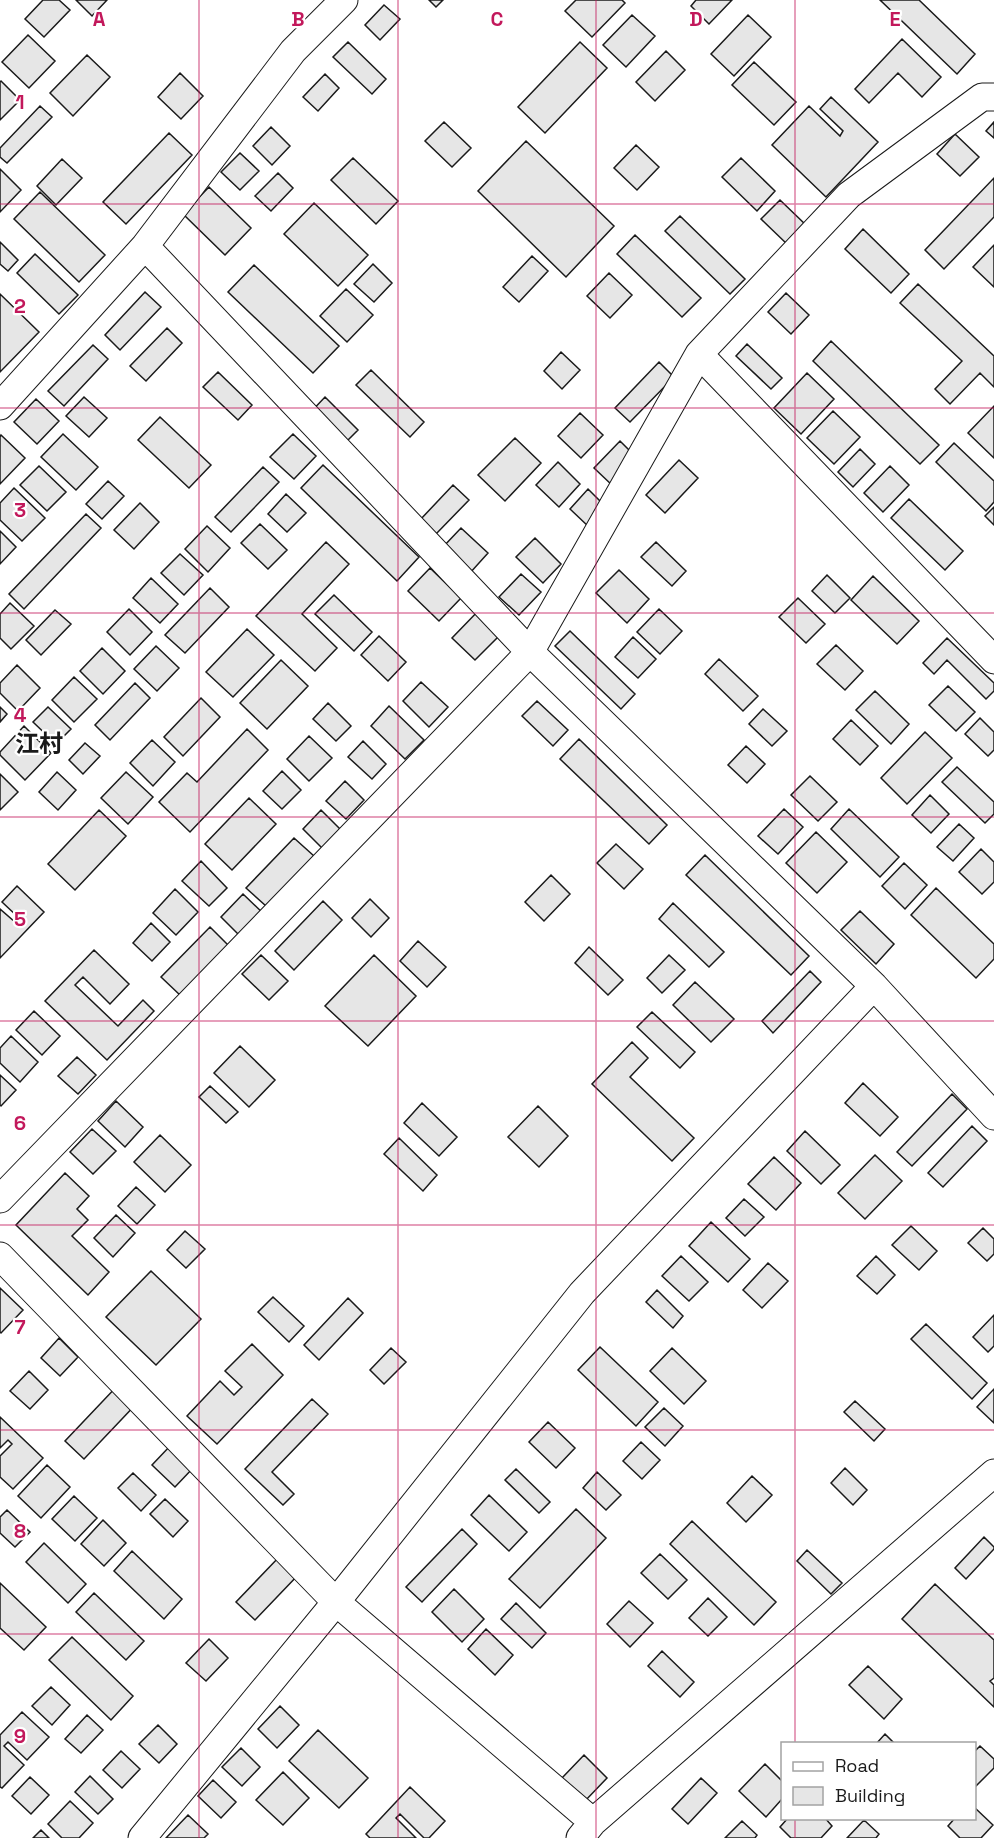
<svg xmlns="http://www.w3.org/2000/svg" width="994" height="1838" font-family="'Space Grotesk','Noto Sans SC',sans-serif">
  <rect width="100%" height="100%" fill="#fff"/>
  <!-- building -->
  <path fill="#e6e6e6" stroke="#1a1a1a" stroke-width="1.5" d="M43 0H59L70 10 44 37 25 19Z
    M76 0H107L92 16Z
    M429 0H443L436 7Z
    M576 0H622L625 3 592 37 565 11Z
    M696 0H732L709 24 691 6Z
    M880 0H919L975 54 957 74Z
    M384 5 400 19 380 40 365 25Z
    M632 15 655 36 626 67 603 45Z
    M748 15 771 37 734 76 711 54Z
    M28 35 55 61 29 88 2 62Z
    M902 39 941 77 922 97 898 73 869 103 855 89Z
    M348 42 386 79 372 94 333 57Z
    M580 42 607 68 545 133 518 107Z
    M666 51 685 70 655 101 636 82Z
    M87 55 110 77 73 116 50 93Z
    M754 62 796 102 774 125 732 85Z
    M180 73 203 96 181 119 158 97Z
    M325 74 339 88 318 111 303 97Z
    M1 81 20 100 0 120V82Z
    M831 97 878 142 826 197 772 145 809 106 840 136 843 131 820 109Z
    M40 106 52 117 7 163 0 157V148Z
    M444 122 471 148 452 167 425 141Z
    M994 122V138L986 131Z
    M271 127 290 146 272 165 253 146Z
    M169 133 192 155 126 224 103 202Z
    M955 134 979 157 960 176 937 154Z
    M526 141 614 226 566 277 478 191Z
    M636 145 659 167 637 190 614 168Z
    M240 153 259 171 240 190 221 172Z
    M353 158 398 201 376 224 331 180Z
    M741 158 775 191 757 211 722 177Z
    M62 159 82 178 56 205 37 186Z
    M0 169 21 190 0 212Z
    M278 173 293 188 271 211 255 196Z
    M994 178V217L944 269 925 250Z
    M209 187 251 228 225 255 183 214Z
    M40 192 105 255 79 282 14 219Z
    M780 200 807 226 788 245 761 219Z
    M314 203 368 255 338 286 284 234Z
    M680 216 745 279 730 294 665 231Z
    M863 229 909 274 891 293 845 249Z
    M635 235 701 298 682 317 617 254Z
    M0 242 18 260 8 271 0 264Z
    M994 245V287L973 267Z
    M35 254 78 295 59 314 17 273Z
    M532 256 548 271 519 302 503 287Z
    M373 264 392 283 374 302 354 284Z
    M254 265 339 346 313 373 228 292Z
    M609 273 632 295 610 318 587 296Z
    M918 284 994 356V387L980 373 950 404 935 389 962 361 900 303Z
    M346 289 373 315 347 342 320 316Z
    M145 292 161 307 120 350 105 335Z
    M786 293 809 315 791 334 768 312Z
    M0 294 39 332 0 372Z
    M167 328 182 343 146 381 130 366Z
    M831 341 939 445 920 464 813 361Z
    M747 344 782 378 771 389 736 356Z
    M93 345 108 359 64 406 48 391Z
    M561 352 580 370 562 389 544 371Z
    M659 362 674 377 630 422 615 408Z
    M371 370 424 422 410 437 356 385Z
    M218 372 252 405 238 420 203 387Z
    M807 373 834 399 801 434 774 408Z
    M84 397 107 418 89 437 66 416Z
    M325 397 358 430 340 448 307 416Z
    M36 399 59 421 37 444 14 422Z
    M994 406V458L968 433Z
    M833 411 860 437 834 464 807 438Z
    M580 413 603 435 581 458 558 436Z
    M160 417 211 465 189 488 138 440Z
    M63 434 98 467 76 490 41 457Z
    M293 434 316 456 294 479 270 457Z
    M1 435 25 458 0 484V437Z
    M515 438 541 463 505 501 478 475Z
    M620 441 639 460 613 486 594 468Z
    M954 443 994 481V502L986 511 936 462Z
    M860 449 875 464 853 487 838 472Z
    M679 460 698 478 665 513 646 495Z
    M558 462 580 484 559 507 536 485Z
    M323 465 419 557 397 581 301 488Z
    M39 466 66 492 47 511 20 485Z
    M890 466 909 485 883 512 864 493Z
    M263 467 279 482 231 532 215 517Z
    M108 481 124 496 102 519 86 504Z
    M453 485 469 500 436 534 420 520Z
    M14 488 45 518 22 541 0 520V503Z
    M588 489 607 508 589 527 570 509Z
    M286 494 306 513 287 532 268 514Z
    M909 499 963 551 945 570 891 518Z
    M140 503 159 522 134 549 114 530Z
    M994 507V525L985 516Z
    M86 514 101 528 24 609 9 594Z
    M260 524 287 550 268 569 241 543Z
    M207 526 230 548 208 572 185 549Z
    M461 528 488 553 470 573 443 547Z
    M0 531 16 547 0 564Z
    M535 538 561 564 543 583 516 557Z
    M326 542 349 564 302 614 337 648 315 671 256 616Z
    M656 542 686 571 672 586 641 557Z
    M180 554 203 575 184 595 161 573Z
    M430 568 461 598 439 621 408 591Z
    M619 570 649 599 627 623 596 593Z
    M521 574 541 592 519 615 499 597Z
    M827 575 850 598 835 613 812 591Z
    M873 576 919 621 897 644 851 600Z
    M151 578 178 604 160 623 133 598Z
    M210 588 229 607 185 653 165 635Z
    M334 595 372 632 354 651 315 614Z
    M798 598 825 624 806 643 779 617Z
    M10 603 34 626 11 649 0 638V614Z
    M482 607 505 630 475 660 452 638Z
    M129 609 152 632 130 655 107 632Z
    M659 609 682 631 660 654 637 632Z
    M55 610 71 624 41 655 26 640Z
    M247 629 274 655 233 697 206 672Z
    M570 631 635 694 621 709 555 646Z
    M379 636 406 662 388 681 361 655Z
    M633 637 656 659 638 678 615 657Z
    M947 638 994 683V691L986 699 947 660 934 674 923 663Z
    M836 645 863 671 845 690 817 664Z
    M156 646 179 668 157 691 134 669Z
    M102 648 125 671 103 694 80 671Z
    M719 659 758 696 743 711 705 674Z
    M281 660 308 686 267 729 240 703Z
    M17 665 40 688 18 711 0 693V683Z
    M74 677 97 699 74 722 52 700Z
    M421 682 448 707 429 727 403 701Z
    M135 683 150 698 110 740 95 725Z
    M948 686 975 712 956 731 929 705Z
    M875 691 909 724 891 744 856 710Z
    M201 698 220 717 183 756 164 737Z
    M537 701 568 730 553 746 522 716Z
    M328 703 351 726 336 741 313 719Z
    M389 706 424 740 405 759 371 726Z
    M0 707 7 714 0 722Z
    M48 707 71 729 56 744 33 722Z
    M763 709 787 731 772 746 749 724Z
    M980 718 994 732V750L988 756 965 734Z
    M851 720 878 746 860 765 833 739Z
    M24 726 51 753 25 780 0 755V752Z
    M247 729 268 750 190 832 159 802 187 773 197 782Z
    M925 732 952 758 907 804 881 778Z
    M309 736 332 758 309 781 287 759Z
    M579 739 667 825 649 844 560 759Z
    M152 740 175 762 153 786 130 763Z
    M363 741 386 764 372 779 348 757Z
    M85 743 100 756 83 774 69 760Z
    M746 746 765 764 747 783 728 765Z
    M957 767 994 802V814L985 823 942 782Z
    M282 771 301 790 282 809 263 791Z
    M57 772 76 790 58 810 39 792Z
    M126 772 153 797 128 824 101 798Z
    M0 774 18 792 0 810Z
    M810 776 837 802 818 821 791 795Z
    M345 781 364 800 346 819 326 801Z
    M930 795 949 814 931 833 912 815Z
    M249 798 276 824 232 870 205 844Z
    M784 809 803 827 778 854 758 836Z
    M849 809 899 857 880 877 831 829Z
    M99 810 126 836 75 890 48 864Z
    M321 810 340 829 322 848 303 829Z
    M959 824 974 838 953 861 937 847Z
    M816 832 847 862 817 893 786 863Z
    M294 838 314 856 266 906 246 888Z
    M616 844 643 869 624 889 597 863Z
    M981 849 994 862V882L982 894 959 872Z
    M705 855 809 956 791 975 686 875Z
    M201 861 227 888 209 906 182 881Z
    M904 863 927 885 905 909 882 886Z
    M551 875 570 894 544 921 525 902Z
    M17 886 44 912 0 958V909L15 922 19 918 2 902Z
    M936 888 994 944V959L976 978 911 915Z
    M175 889 198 912 176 935 153 913Z
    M243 894 266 916 244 940 221 917Z
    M370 899 389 918 371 937 352 918Z
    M323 901 342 920 294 970 275 951Z
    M673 903 724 952 709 967 659 919Z
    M860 911 894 944 876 964 841 930Z
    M151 923 170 942 152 961 133 943Z
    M210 927 229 946 181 996 161 977Z
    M418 941 446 967 427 987 400 961Z
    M589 947 623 980 608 995 575 963Z
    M94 950 129 984 110 1004 83 977 75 985 118 1026 143 1000 154 1011 107 1060 45 1001Z
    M261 955 288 981 269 1000 242 974Z
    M374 955 416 996 368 1046 325 1006Z
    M669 955 685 970 662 993 647 978Z
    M810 971 821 982 773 1033 762 1021Z
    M695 982 734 1019 711 1042 673 1005Z
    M34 1011 60 1036 42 1055 16 1030Z
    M652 1012 695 1052 680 1068 637 1027Z
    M11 1036 38 1062 20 1082 0 1063V1048Z
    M632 1042 648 1058 630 1077 694 1138 672 1161 592 1084Z
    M240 1046 275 1080 249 1107 214 1073Z
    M77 1057 96 1075 78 1094 58 1076Z
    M0 1075 16 1090 1 1106 0 1105Z
    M863 1083 898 1117 880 1136 845 1103Z
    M210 1086 238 1112 226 1123 199 1097Z
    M952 1094 967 1109 912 1166 897 1152Z
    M116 1101 143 1127 125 1147 98 1121Z
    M422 1103 457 1137 439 1156 404 1123Z
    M538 1106 568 1136 539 1167 508 1137Z
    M972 1126 987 1141 943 1187 928 1173Z
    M92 1129 116 1151 93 1174 70 1152Z
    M805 1131 840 1165 821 1184 787 1151Z
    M160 1135 191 1165 165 1192 134 1162Z
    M399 1138 437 1175 423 1191 384 1154Z
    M875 1155 902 1181 865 1219 838 1193Z
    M774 1157 801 1183 776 1210 748 1184Z
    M65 1173 89 1196 77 1209 88 1220 72 1236 109 1272 88 1295 16 1225Z
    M136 1187 155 1205 137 1224 118 1206Z
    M744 1199 764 1217 745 1236 726 1218Z
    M116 1215 135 1233 113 1257 94 1238Z
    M711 1222 750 1259 728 1282 689 1246Z
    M911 1226 937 1251 919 1270 892 1245Z
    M983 1228 994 1239V1254L987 1261 968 1243Z
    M185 1231 205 1249 186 1268 167 1250Z
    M681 1256 708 1282 689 1301 662 1276Z
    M876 1256 895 1275 877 1294 857 1276Z
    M768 1263 788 1281 762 1308 743 1290Z
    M151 1271 201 1319 156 1365 106 1317Z
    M0 1288 23 1310 1 1333 0 1332Z
    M657 1290 683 1316 673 1328 646 1302Z
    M273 1297 304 1326 289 1342 258 1312Z
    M348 1298 363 1313 319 1360 304 1345Z
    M994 1315V1346L988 1352 973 1337Z
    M926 1324 987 1383 972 1399 911 1339Z
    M59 1338 78 1357 60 1376 41 1358Z
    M252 1344 283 1375 217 1444 187 1416 220 1381 234 1395 242 1387 225 1371Z
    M600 1347 658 1402 636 1426 578 1370Z
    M391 1348 406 1362 384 1384 370 1370Z
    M672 1348 706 1381 684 1404 650 1371Z
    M29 1371 48 1390 30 1409 10 1391Z
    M120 1383 139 1401 84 1459 65 1441Z
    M994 1389V1423L977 1407Z
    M312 1399 328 1414 272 1472 294 1494 283 1505 245 1469Z
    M855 1401 885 1429 874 1441 844 1412Z
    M664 1408 683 1426 665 1446 645 1427Z
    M0 1417 43 1458 13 1489 0 1477V1456L12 1444 8 1440 0 1448Z
    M548 1422 575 1448 556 1468 529 1442Z
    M641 1442 660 1460 642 1479 623 1461Z
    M170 1446 193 1468 175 1487 152 1465Z
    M47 1465 70 1487 41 1518 18 1496Z
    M845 1468 867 1490 853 1505 831 1483Z
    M516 1469 550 1502 539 1513 505 1480Z
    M597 1472 621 1495 606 1510 583 1488Z
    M133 1473 156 1495 141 1511 118 1488Z
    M752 1476 772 1495 746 1522 727 1503Z
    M489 1495 527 1532 509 1551 471 1515Z
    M74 1496 97 1518 75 1541 52 1519Z
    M165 1499 188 1521 173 1537 150 1514Z
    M576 1509 606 1538 540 1608 509 1579Z
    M7 1510 30 1532 15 1547 0 1533V1517Z
    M103 1520 126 1543 104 1566 81 1544Z
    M692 1521 776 1602 754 1625 670 1544Z
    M462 1529 477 1544 422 1602 406 1587Z
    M984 1537 994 1547V1549L966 1579 955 1568Z
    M44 1543 86 1584 68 1603 26 1562Z
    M807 1550 842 1583 831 1594 797 1561Z
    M132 1551 182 1599 164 1619 114 1571Z
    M660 1554 687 1580 668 1599 641 1573Z
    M280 1556 299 1574 255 1620 236 1602Z
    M0 1583 46 1627 24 1650 0 1628Z
    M935 1584 994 1640V1678L990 1681 994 1685V1707L902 1619Z
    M454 1589 484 1619 462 1642 432 1612Z
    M94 1593 144 1641 126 1660 76 1612Z
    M708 1598 727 1617 708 1636 689 1618Z
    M629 1601 653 1623 630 1647 607 1624Z
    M516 1603 546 1633 532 1648 501 1619Z
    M486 1629 513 1655 495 1675 468 1649Z
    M72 1637 133 1696 111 1720 49 1660Z
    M209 1639 228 1658 206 1681 186 1663Z
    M662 1651 694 1682 680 1697 648 1666Z
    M868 1666 902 1699 884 1719 849 1685Z
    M51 1687 70 1705 52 1725 32 1706Z
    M280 1706 299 1725 277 1748 258 1729Z
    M22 1712 49 1737 27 1760 8 1742 4 1746 24 1765 2 1788 0 1787V1735Z
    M87 1715 103 1730 81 1753 65 1739Z
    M158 1725 177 1744 159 1763 139 1744Z
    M318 1730 368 1778 339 1808 289 1761Z
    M885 1734 895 1744H876Z
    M980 1746 994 1759V1768L974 1788V1752Z
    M241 1748 260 1767 242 1786 222 1767Z
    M121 1751 140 1769 122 1788 103 1770Z
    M584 1755 607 1778 585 1801 562 1778Z
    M765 1764 782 1781V1799L766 1817 739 1791Z
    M283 1772 309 1798 283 1825 256 1800Z
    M90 1776 113 1799 98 1814 75 1792Z
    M30 1777 49 1795 31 1814 12 1796Z
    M701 1778 717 1793 688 1824 672 1809Z
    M213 1780 236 1802 221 1818 198 1796Z
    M410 1787 445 1821 429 1838H424L400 1814 396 1818 416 1838H370L366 1834Z
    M70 1801 93 1823 79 1838H62L48 1824Z
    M974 1807 993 1825 981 1838H960L948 1826 955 1818H974Z
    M188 1815 208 1834 204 1838H166Z
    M788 1818H825L832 1826 821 1838H791L780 1827Z
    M864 1820 879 1834 876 1838H847Z
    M742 1821 757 1835 755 1838H725Z
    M41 1830 49 1838H33Z"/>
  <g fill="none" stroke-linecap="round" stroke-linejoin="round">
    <!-- minor casing -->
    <g stroke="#1a1a1a" stroke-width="29">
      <path id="minor" d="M145 246 530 652 874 986 994 1116
        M699 354 994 660
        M0 406 145 246 293 51 344 0
        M0 1199 530 652 699 354 849 195 982 97H994
        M0 1256 336 1602 593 1822
        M142 1838 336 1602 582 1293 874 986
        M580 1838 593 1822 994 1473"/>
    </g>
    <!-- minor -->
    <use href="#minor" stroke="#fff" stroke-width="27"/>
  </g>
  <!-- grid -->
  <path fill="none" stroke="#c2185b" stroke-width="1.5" stroke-opacity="0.55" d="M199 0V1838M398 0V1838M596 0V1838M795 0V1744M0 204H994M0 408H994M0 613H994M0 817H994M0 1021H994M0 1225H994M0 1430H994M0 1634H994M795 1818V1838"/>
  <g text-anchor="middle" stroke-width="4.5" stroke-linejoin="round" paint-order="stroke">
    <!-- quarter labels -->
    <g font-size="24" font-weight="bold" fill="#1a1a1a" stroke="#fff">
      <text x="39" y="752">江村</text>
    </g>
  </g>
  <g font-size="20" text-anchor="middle" font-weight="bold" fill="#c2185b" stroke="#fff" stroke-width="4.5" stroke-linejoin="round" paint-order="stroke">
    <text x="99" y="26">A</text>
    <text x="298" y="26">B</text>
    <text x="497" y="26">C</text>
    <text x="696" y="26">D</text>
    <text x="895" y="26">E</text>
    <text x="20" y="109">1</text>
    <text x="20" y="313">2</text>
    <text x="20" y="517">3</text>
    <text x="20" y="722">4</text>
    <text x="20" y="926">5</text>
    <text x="20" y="1130">6</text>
    <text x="20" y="1334">7</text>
    <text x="20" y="1538">8</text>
    <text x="20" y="1743">9</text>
  </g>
  <!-- legend -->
  <rect x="781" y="1742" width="195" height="78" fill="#ffffff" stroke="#a3a3a3" stroke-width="1.5"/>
  <rect x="793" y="1762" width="30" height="9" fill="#ffffff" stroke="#a3a3a3" stroke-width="1.5"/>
  <text x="835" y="1772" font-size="18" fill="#1a1a1a">Road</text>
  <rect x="793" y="1787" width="30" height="18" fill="#e6e6e6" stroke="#a3a3a3" stroke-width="1.5"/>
  <text x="835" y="1802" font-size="18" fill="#1a1a1a">Building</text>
</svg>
